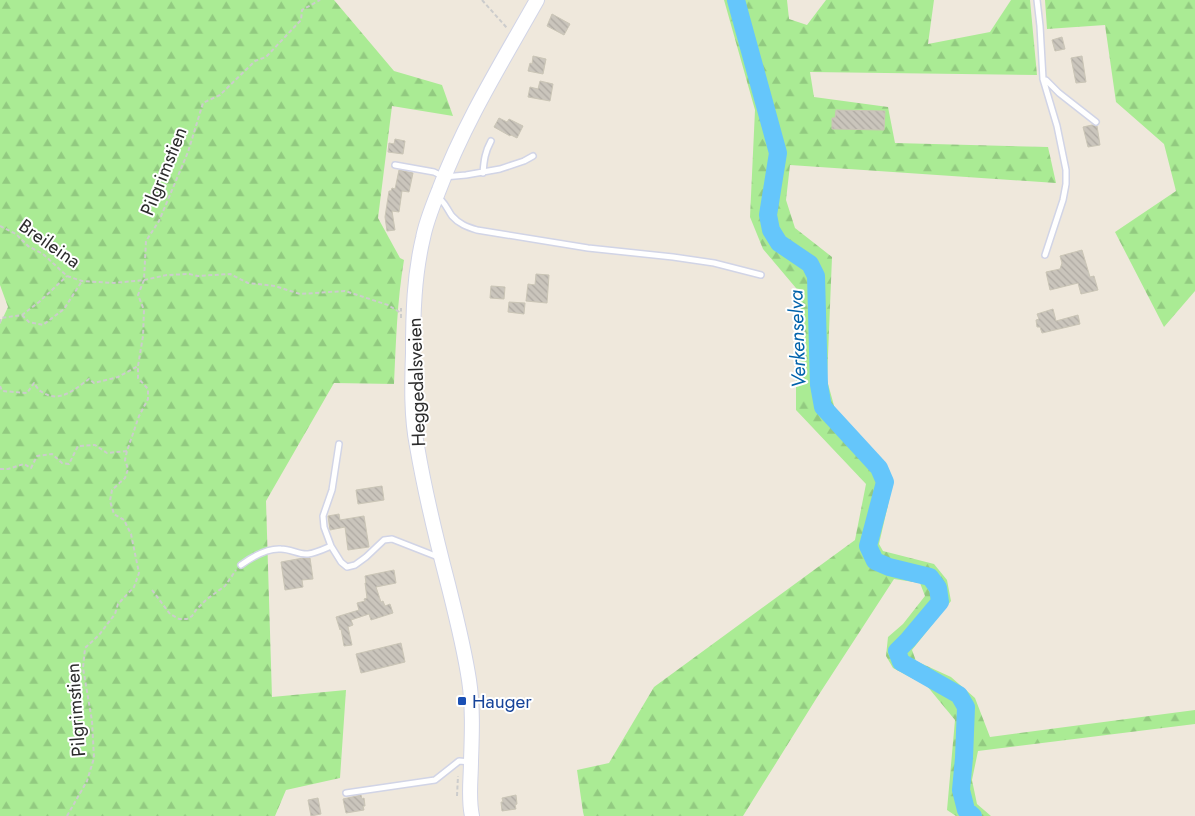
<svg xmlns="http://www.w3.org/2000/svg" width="1195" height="816" font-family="Jost,sans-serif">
  <defs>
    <pattern id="forest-firs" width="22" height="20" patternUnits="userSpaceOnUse" patternTransform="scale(1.25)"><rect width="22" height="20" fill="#aaeb94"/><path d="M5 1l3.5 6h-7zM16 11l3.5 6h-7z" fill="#92ca80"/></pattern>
    <pattern id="building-back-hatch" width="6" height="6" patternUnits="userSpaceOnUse" patternTransform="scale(1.25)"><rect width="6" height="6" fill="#cac5bc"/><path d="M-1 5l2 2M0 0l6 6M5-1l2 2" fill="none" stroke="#aea9a2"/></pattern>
  </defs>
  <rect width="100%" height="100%" fill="#efe8dc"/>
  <!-- forest -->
  <path fill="url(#forest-firs)" d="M0 0H334L394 71 442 85 453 116 392 106 378 218 400 258 404 260C397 301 396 343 394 384L334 383 266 501 272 697 346 690 340 778 286 790 275 816H0V324L8 307 0 285Z
    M724 0H787L789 19 807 25 826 0H934L928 44 990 32 1011 0H1030L1037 75 810 72 814 97 888 107 895 143 1048 147 1056 183 790 165 786 200 795 228 832 257 827 380 836 413 886 466 893 483 879 544 883 551 934 564 947 580 951 601 912 650 916 661 951 677 975 698 990 737 1195 710V724L978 751 972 780 977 804 991 816H956L947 810 955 720 927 686 893 668 886 656 888 637 903 624 925 596 920 583 894 579 816 699 743 816H584L583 812 577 770 609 763 654 687 855 540 866 484 796 410V378L801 294 763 249 750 217 755 110Z
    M1045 0H1195V291L1164 327 1115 232 1176 191 1164 144 1116 102 1105 25 1047 29Z"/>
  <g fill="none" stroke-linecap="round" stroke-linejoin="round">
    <!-- river -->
    <path stroke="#65c6fb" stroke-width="18" d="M736 0 778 153 768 215 771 230 779 243 810 264 816 276 819 385 823 407 879 468 885 482 868 546 875 561 889 567 930 577 938 588 940 602 908 640 897 651 901 662 959 695 966 707 964 758 961 790 966 810 973 816"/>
  </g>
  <!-- building -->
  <path fill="url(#building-back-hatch)" stroke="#cac5b6" d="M552 14 570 24 564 35 547 26Z
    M1062 37 1065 49 1055 51 1052 40Z
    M533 56 546 59 543 74 528 71 530 63 532 64Z
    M1082 56 1086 82 1076 83 1071 58Z
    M540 81 553 84 550 101 528 97 530 87 538 89Z
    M836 110 885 111 884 130 832 129V118H835Z
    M499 118 507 122 509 119 523 126 517 138 511 135 510 136 494 127Z
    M1092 125 1097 126 1100 145 1088 147 1083 127Z
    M395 139 405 141 403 154 388 152 389 143 394 144Z
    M399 170 413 173 409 192 402 191 399 212 392 211 395 230 387 231 385 217 389 191H391L392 188 395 189Z
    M1082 250 1090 277 1094 276 1098 290 1081 294 1078 283 1050 290 1046 272 1060 269 1062 263 1060 256Z
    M536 274 549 275 547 303 526 301 528 284 535 285Z
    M491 286 505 287 504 299 490 298Z
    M509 302 525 303 524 314 508 312Z
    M1053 309 1056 321 1078 315 1080 324 1042 333 1040 327H1037L1036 320 1039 319 1037 314Z
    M382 486 384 500 358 504 356 490Z
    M339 514 340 520 364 516 369 547 348 550 345 527 330 530 328 516Z
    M303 558H310L313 579 302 580 303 587 285 590 281 562Z
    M394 570 396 583 376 587 381 602 383 601 385 606 390 604 393 613 371 620 369 614 351 620 353 625 348 627 352 645 344 646 341 629 340 630 336 617 359 610 357 603 365 601 364 599 367 598 365 583H366L365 576Z
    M401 643 405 662 361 673 356 654Z
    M361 795 362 799 364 798 365 806H363L364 810 346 813 343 799Z
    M516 795 517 804 515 805 516 809 502 811 501 802H503L502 798Z
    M318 798 321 814 311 816 308 800Z"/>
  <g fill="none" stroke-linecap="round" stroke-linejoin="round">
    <!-- service casing -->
    <g stroke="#d1d4e6" stroke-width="8">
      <path id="service" d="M1037 0 1040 26 1043 79 1057 126 1066 170V184L1063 200 1045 255
        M1043 79 1046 80 1059 93 1096 122
        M395 165 434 172 444 177 466 175 500 169 524 161 533 156
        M483 173C484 160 485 152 491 141
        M437 197C444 200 447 209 452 216 459 224 467 227 477 230L588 248 673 257 714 263 761 275
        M339 444 332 490 323 516 324 527 331 546 341 562 347 567 355 565 366 557 384 540 392 539 438 557
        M241 565C252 557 267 548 281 549 291 549 299 555 308 554 316 553 324 549 331 546
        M346 793 435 780 459 761 471 762"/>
    </g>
    <!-- secondary casing -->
    <g stroke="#d1d4e6" stroke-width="16">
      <path id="secondary" d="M472 816C468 798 471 779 471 761 472 734 473 706 469 680 464 647 456 616 448 584 436 538 425 493 417 446 411 416 412 384 413 353 413 314 414 276 423 238 426 222 433 205 439 190 464 123 502 62 537 0"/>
    </g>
    <!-- path -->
    <path stroke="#ccc" stroke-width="2" stroke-dasharray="4 2.5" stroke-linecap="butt" d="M482 0 507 28
      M0 226 16 234 28 246 43 254 67 276 82 281 114 283 144 280 167 275 189 274 198 276 230 274 248 283 275 286 300 294 345 291 388 305 401 313
      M22 315 29 322 43 325 64 309 82 281
      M401 318V308
      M0 323 1 318 22 315 39 302 67 276
      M0 386 2 391 27 393 34 383C36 386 39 391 42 392 59 404 75 389 89 379L94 383 118 377 138 366
      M0 469H8L24 464 31 468 37 456 52 454 62 463 69 464 78 446 95 445 107 453 127 451
      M152 590 170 614 179 619H187L192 616 196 610 207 599 225 586 236 570
      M457 796 458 776
      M67 816 87 781 94 758 92 721 83 668 85 648 99 635 115 614 118 604 134 587 139 573 131 534 124 520 114 514 110 501 112 490 125 478 128 469 125 460 127 451 139 416 148 399V389L138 378V366L143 336 144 310 138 295 144 280 146 241 159 221 188 152 203 103 220 95 255 61 266 57 301 20 302 10 320 0"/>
    <!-- service -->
    <use href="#service" stroke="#fff" stroke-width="5"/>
    <!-- secondary -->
    <use href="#secondary" stroke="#fff" stroke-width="14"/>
  </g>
  <!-- markers -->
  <rect fill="#1a4fb4" stroke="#fff" stroke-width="2" x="457" y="696" width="10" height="10" rx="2.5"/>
  <g text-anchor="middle" stroke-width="4" stroke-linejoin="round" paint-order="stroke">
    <!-- street labels -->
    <g font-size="19" fill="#2c2c2c" stroke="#fff">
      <text transform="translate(163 171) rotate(-68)" y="7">Pilgrimstien</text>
      <text transform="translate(50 243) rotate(35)" y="7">Breileina</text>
      <text transform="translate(416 382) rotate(-92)" y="7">Heggedalsveien</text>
      <text transform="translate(75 710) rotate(-94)" y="7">Pilgrimstien</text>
    </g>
    <!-- transit labels -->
    <g font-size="19" fill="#164399" stroke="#fff" text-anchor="start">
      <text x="472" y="708">Hauger</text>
    </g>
    <!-- water labels -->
    <g font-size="20" font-style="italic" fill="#0062ab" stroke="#fff">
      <text transform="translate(797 339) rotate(-92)" y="7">Verkenselva</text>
    </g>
  </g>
</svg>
